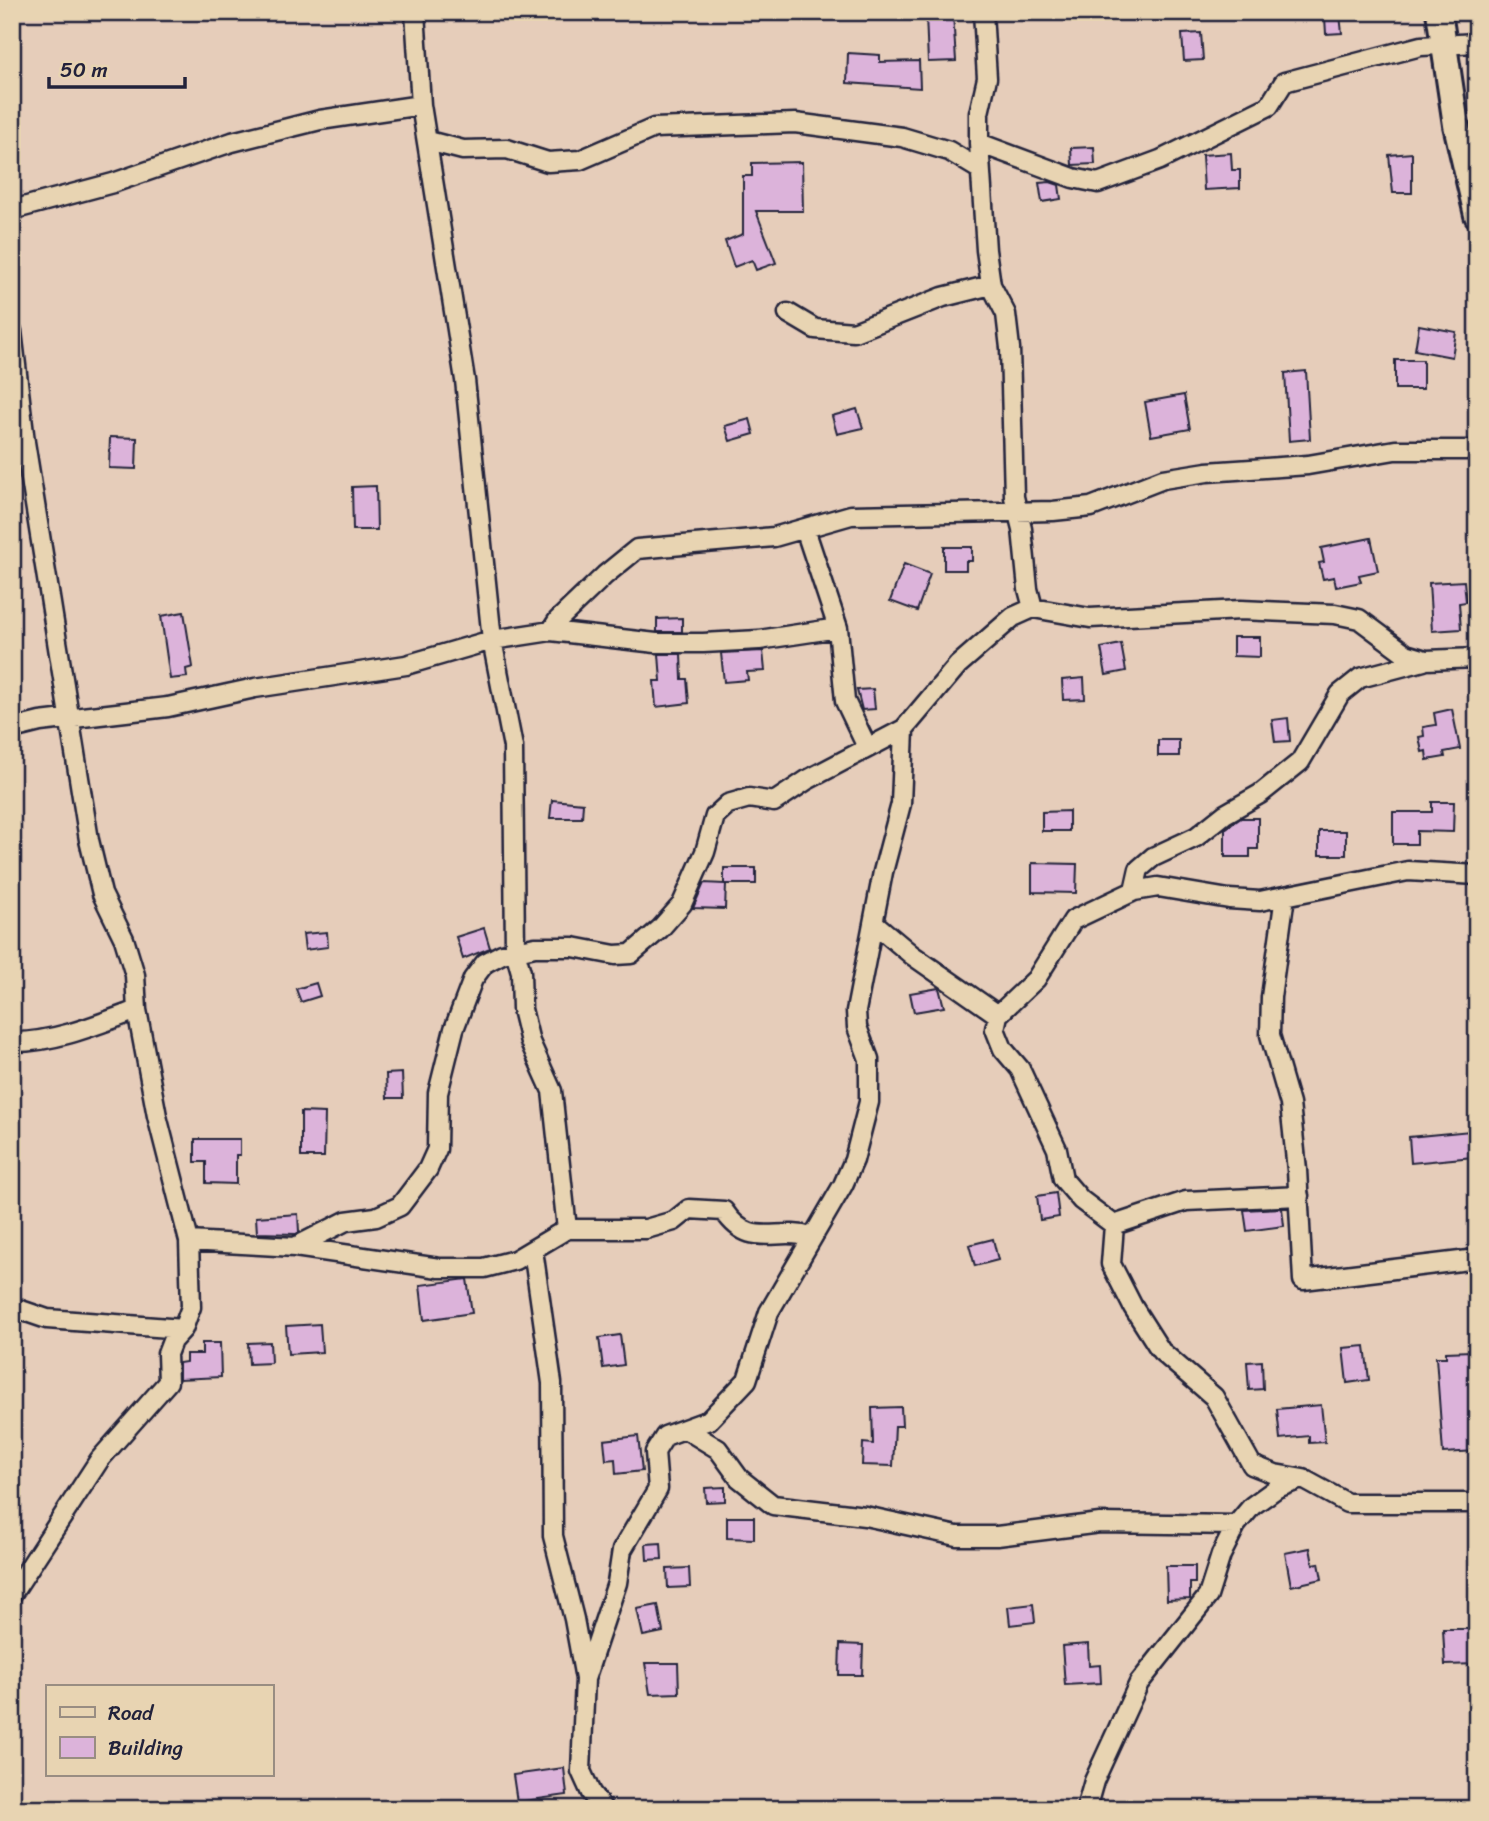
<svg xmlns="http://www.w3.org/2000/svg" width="1489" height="1821" font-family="Sriracha,sans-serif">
  <rect width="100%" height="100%" fill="#e6cdba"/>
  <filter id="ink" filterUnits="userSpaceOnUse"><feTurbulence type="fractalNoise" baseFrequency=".0143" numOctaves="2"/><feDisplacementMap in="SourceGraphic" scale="14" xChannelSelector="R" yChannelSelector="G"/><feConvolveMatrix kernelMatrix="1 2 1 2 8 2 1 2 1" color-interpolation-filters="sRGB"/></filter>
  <g filter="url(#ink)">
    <!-- building -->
    <path fill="#dcb3da" stroke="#22223b" stroke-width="2" d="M953 14 956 61 928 62 926 15Z
      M1340 15 1342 33 1326 34 1325 17Z
      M1201 33 1203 60 1184 61 1182 34Z
      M848 53 880 55V62L919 61 920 88 847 83Z
      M1094 147 1095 164 1072 165 1071 148Z
      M1231 153 1232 170H1240V188L1204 190 1202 155Z
      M1412 153V193H1393L1389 155Z
      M802 162 803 211H756L776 263 756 270 752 260 734 267 725 241 743 234V176H752V163Z
      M1050 182 1059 185 1061 199 1042 202 1039 183Z
      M1419 325 1456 332 1452 357 1415 350Z
      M1395 360H1423V389H1395Z
      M1306 371 1310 439 1289 441 1285 373Z
      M1184 395 1190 429 1151 436 1145 402Z
      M857 409 863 428 837 434 832 416Z
      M750 419 754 434 730 441 725 426Z
      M110 437 137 438 136 469 109 468Z
      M376 486 377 530H353L352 487Z
      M1371 538 1378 571 1359 575 1361 582 1336 587 1334 577 1323 579 1319 563 1324 562 1321 548Z
      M944 547H972V561H966V570H944Z
      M904 564 930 574 917 611 890 601Z
      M1464 581 1466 602 1459 603 1461 629 1432 631 1429 583Z
      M184 612 193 667 186 669 187 677 170 679 161 616Z
      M682 618V632H657V619Z
      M1233 637H1260V657L1233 656Z
      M1121 644 1126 671 1106 675 1101 648Z
      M763 651 765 671 747 672 748 680 724 682 721 653Z
      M659 654H681L682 679H687L689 703 656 707 654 681H661Z
      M1084 678 1085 699 1063 700 1062 680Z
      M873 689 875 709 862 710 857 690Z
      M1452 709 1460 749 1444 752 1445 757 1427 760 1426 751 1422 752 1419 737 1424 736 1423 727 1436 725 1434 713Z
      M1288 718 1290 741 1275 742 1272 720Z
      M1158 740H1179V756H1158Z
      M552 800 583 803 582 818H550Z
      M1432 802H1454L1453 832 1417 831V844H1393V812H1432Z
      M1069 811V831H1042V812Z
      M1241 818H1258V849H1250V857H1225V829Z
      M1319 831H1346V855H1319Z
      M1032 863 1077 864 1076 893 1032 892Z
      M724 868H756V884H726L725 909 693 908 704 883 724 884Z
      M484 928 490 948 463 959 456 937Z
      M327 932 328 947 305 950 303 934Z
      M316 983 320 996 301 1002 296 989Z
      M939 988 944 1007 914 1012 910 993Z
      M402 1073 403 1098H387L386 1074Z
      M301 1112 325 1113 324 1157H301Z
      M1470 1131 1473 1157 1411 1163 1409 1137Z
      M195 1139H240V1155H236V1184L206 1183V1162H195Z
      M1056 1193 1059 1217 1040 1220 1037 1196Z
      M1282 1208 1284 1226 1247 1231 1244 1210Z
      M298 1214 299 1232 296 1234 257 1233 256 1217Z
      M993 1239 998 1260 975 1266 969 1245Z
      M467 1279 472 1313 424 1320 420 1285Z
      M320 1324 322 1352 288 1354 286 1326Z
      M620 1335 624 1365 603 1368 599 1338Z
      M270 1342 271 1363 249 1364 248 1343Z
      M202 1343H220L221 1377 179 1379V1363L186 1362V1354H202Z
      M1365 1346 1369 1380 1347 1383 1343 1348Z
      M1471 1351 1473 1399H1477V1451L1443 1453 1436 1357H1446V1352Z
      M1262 1361 1263 1389 1249 1390 1247 1362Z
      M1321 1405 1325 1442 1309 1443V1436L1280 1439 1277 1409Z
      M901 1407 902 1426H895L893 1466 862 1465 863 1443 873 1444 872 1408Z
      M638 1436 642 1471 616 1474 615 1459 606 1460 604 1440Z
      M725 1487V1501L706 1502 705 1488Z
      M727 1517H754V1539L727 1538Z
      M661 1543 662 1559 647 1560 646 1544Z
      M1310 1548 1313 1564 1319 1563 1322 1579 1291 1586 1285 1553Z
      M1166 1566H1195V1583H1190V1599L1167 1600Z
      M689 1568 690 1587 668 1588 667 1569Z
      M1033 1604 1035 1622 1010 1625 1008 1607Z
      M658 1605 663 1632 643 1636 637 1609Z
      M1443 1629H1477V1664L1445 1665Z
      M840 1644 863 1645 862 1675H839Z
      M1088 1644 1089 1666 1100 1665 1101 1683 1065 1685 1062 1646Z
      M645 1663H678L679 1693 650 1694Z
      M564 1768 567 1795 517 1802 513 1775Z"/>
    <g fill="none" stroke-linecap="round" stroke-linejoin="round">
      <!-- street casing -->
      <g stroke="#22223b" stroke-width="23">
        <path id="street" d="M983 12 987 78 979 113V143L986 250 991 285 1006 314 1010 348 1014 497 1022 529 1028 589 1033 608
          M428 141 463 150 507 149 548 162 580 160 654 128 795 123 902 137 949 151 979 169
          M979 143 1073 178 1098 183 1160 160 1269 106 1284 82 1421 46 1477 43
          M12 210 113 183 232 142 320 120 421 105
          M788 313 815 329 854 332 943 297 991 285
          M12 331 25 442 89 840 102 894 124 939 135 975 137 1010 157 1116 189 1241 191 1307 183 1329 172 1341 167 1354 168 1382 100 1459 12 1594
          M805 529 838 628 845 701 867 747
          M551 631 558 620 605 575 637 549 774 537 851 515 1053 511 1091 507 1163 479 1207 472 1308 465 1395 450H1477
          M12 729 40 722 168 707 255 688 406 665 492 640 465 380 421 105 415 12
          M1134 891 1139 869 1153 857 1196 837 1225 814 1260 794 1300 762 1340 694 1360 678 1424 661
          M1285 896 1271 997 1270 1035 1290 1104 1297 1170 1303 1280 1477 1259
          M874 923 912 955 998 1015
          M12 1042C53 1043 99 1024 137 1010
          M1114 1225 1081 1200 1063 1179 1057 1149 1020 1069 1003 1049 995 1029 998 1015 1036 979 1073 920 1134 891 1158 887 1229 899 1260 901 1408 871 1477 875
          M1114 1225 1111 1264 1133 1307 1161 1351 1214 1397 1252 1465 1275 1474 1303 1479 1347 1503H1477
          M1114 1225 1186 1201 1299 1196
          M567 1229 552 1091 530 1042 522 1009 521 972 515 951 513 747 492 640 551 631 656 643H703L759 640 838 628
          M189 1241 295 1247 346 1221 376 1217 400 1206 428 1169 437 1149 438 1093 454 1029 473 979 485 963 502 954 535 947H573L615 955 631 954 660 929 682 904 705 852 715 816 728 804 749 798 774 802 807 780 904 729 958 665 1013 617 1033 608 1090 618 1241 610 1335 614 1359 619 1406 654 1426 660 1477 658
          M295 1247 439 1268H484L515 1260 567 1229H646L674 1221 689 1209 724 1211C751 1251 776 1226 811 1237
          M533 1250 552 1383 553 1536 574 1619 585 1679 581 1771 591 1793 603 1809
          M12 1307 47 1319 183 1329
          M687 1430 718 1449 739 1478 773 1505 865 1516 957 1536H997L1100 1523 1236 1525
          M585 1679 617 1583 622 1550 658 1489 655 1452 665 1436 709 1420 747 1380 769 1312 843 1185 854 1160 869 1102V1059L857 1027 856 1011 883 872 901 804 904 729
          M1086 1809 1094 1781 1139 1683 1208 1596 1221 1555 1236 1525 1252 1506 1277 1488 1301 1479"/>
      </g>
      <!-- secondary casing -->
      <g stroke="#22223b" stroke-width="30">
        <path id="secondary" d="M1439 12 1456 125 1477 215"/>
      </g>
      <!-- street -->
      <use href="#street" stroke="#e8d4b2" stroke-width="18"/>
      <!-- secondary -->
      <use href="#secondary" stroke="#e8d4b2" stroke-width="24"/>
    </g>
  </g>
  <!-- margin -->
  <rect width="1489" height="1821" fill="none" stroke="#e8d4b2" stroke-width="42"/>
  <rect x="21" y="21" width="1447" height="1779" fill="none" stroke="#22223b" stroke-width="2.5" filter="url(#ink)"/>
  <!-- legend -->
  <rect x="46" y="1685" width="228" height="91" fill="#e8d4b2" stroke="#998d82" stroke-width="2"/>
  <rect x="60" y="1707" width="35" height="10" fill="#e8d4b2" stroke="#998d82" stroke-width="2"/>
  <text x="108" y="1720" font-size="21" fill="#22223b">Road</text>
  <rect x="60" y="1737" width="35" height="21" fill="#dcb3da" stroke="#998d82" stroke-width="2"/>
  <text x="108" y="1755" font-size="21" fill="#22223b">Building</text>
  <!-- scale -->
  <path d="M49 77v10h136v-10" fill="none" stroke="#22223b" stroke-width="3.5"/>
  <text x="60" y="77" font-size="21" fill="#22223b" stroke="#e8d4b2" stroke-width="5" paint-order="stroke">50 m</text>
</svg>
